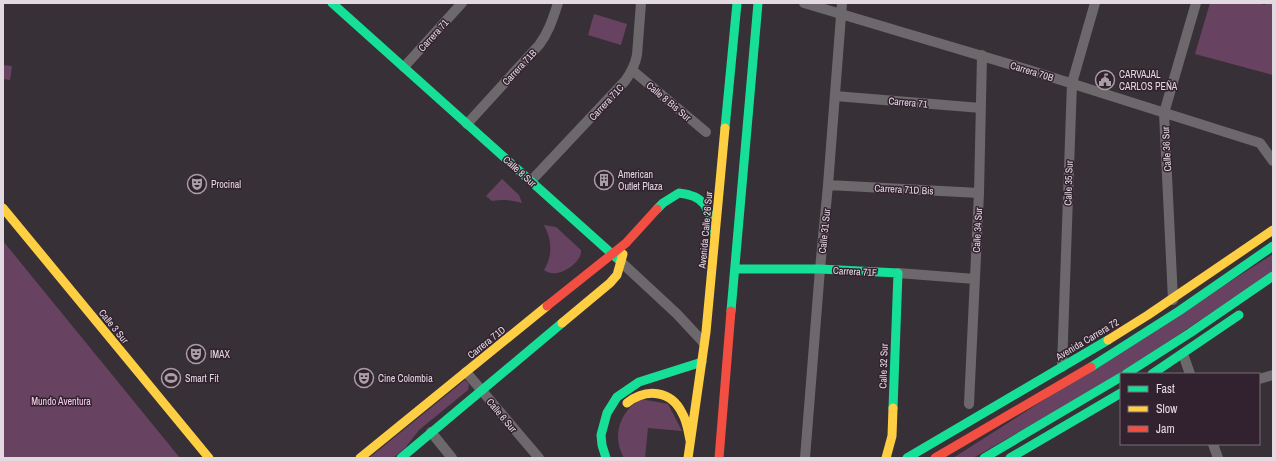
<svg xmlns="http://www.w3.org/2000/svg" width="1276" height="461" font-family="'Archivo Narrow',sans-serif">
  <rect width="100%" height="100%" fill="#383037"/>
  <!-- green -->
  <path fill="#684261" d="M1210 3H1257L1265 5 1266 3H1273V75L1195 54Z
    M594 14 627 24 621 45 588 35Z
    M3 65 12 66 10 80 3 79Z
    M502 179 519 195 522 203C511 200 503 199 492 201L486 196Z
    M544 225 556 227 581 250C583 262 557 281 544 270 553 255 552 240 544 225Z
    M3 241 180 458H3Z
    M1273 254V272L1107 382 973 458H953Z
    M465 380 469 384 468 390 419 430 405 448 393 458H369Z
    M641 399 668 404 682 431 648 428 645 458H624C611 436 620 411 641 399Z"/>
  <g fill="none" stroke-linecap="round" stroke-linejoin="round">
    <!-- street -->
    <path stroke="#6d686c" stroke-width="10" d="M804 3 1029 70 1260 143 1273 161
      M404 67 462 3
      M632 70 706 132
      M835 96 981 108
      M467 124 539 45C549 32 553 18 558 3
      M531 181 625 81C631 73 635 65 637 55L641 3
      M828 185 979 193
      M621 262 677 314 704 343
      M898 273 975 279
      M1173 300 1164 113 1196 3
      M1183 354 1190 374
      M1062 367 1072 83 1095 3
      M466 372 539 458
      M1259 379 1273 375
      M969 404 979 193 982 55
      M431 432 452 458
      M1213 444 1218 458
      M805 458 820 269 828 185 842 3"/>
    <!-- fast -->
    <path stroke="#16e098" stroke-width="9" d="M332 3 621 262
      M725 128 737 3
      M657 209 663 203 679 193C707 196 708 209 714 233
      M735 269H820L898 273 893 408
      M731 311 758 3
      M1091 367 1179 311 1273 246
      M1126 374 1190 333 1273 276
      M1152 374 1239 315
      M401 458 562 323
      M606 458 602 445 601 435 607 413 617 397 639 382 702 362
      M907 458 1108 340
      M984 458 1121 377
      M1010 458 1121 393"/>
    <!-- slow -->
    <path stroke="#ffcf43" stroke-width="9" d="M3 208 209 458
      M562 323 610 283 617 275 623 254
      M1108 340 1148 315 1273 230
      M627 403C646 388 671 390 682 413 687 421 688 431 690 440
      M360 458 547 306
      M688 458 706 332 725 128
      M886 458 892 436 893 408"/>
    <!-- jam -->
    <path stroke="#f24e42" stroke-width="9" d="M547 306 626 243 657 209
      M719 458 731 311
      M935 458 1091 367"/>
  </g>
  <!-- icons -->
  <defs>
    <g id="civic-ring" transform="scale(1)"><circle r="9.5" fill="#32222f" stroke="#a79ea6" stroke-width="1.5"/><path d="M-.6-6.5H3V-4.5H.6V-3L4-1V1h2V6H-6V1h2V-1L-.6-3ZM-1.2 2.5V6h2.4V2.5Z" fill="#a79ea6"/></g>
    <g id="building-ring" transform="scale(1)"><circle r="9.5" fill="#32222f" stroke="#a79ea6" stroke-width="1.5"/><path d="M-4-6H4V6H1V3H-1V6H-4ZM-2.5-4.3h1.7v1.8h-1.7ZM.8-4.3h1.7v1.8H.8ZM-2.5-1h1.7V.8h-1.7ZM.8-1h1.7V.8H.8Z" fill="#a79ea6"/></g>
    <g id="theatre-ring" transform="scale(1)"><circle r="9.5" fill="#32222f" stroke="#a79ea6" stroke-width="1.5"/><path d="M-5-5.5Q0-4 5-5.5V0Q5 5 0 6Q-5 5-5 0ZM-3.3-2.5H-1v1.5H-3.3ZM1-2.5H3.3v1.5H1ZM-2.8 1Q0 5.5 2.8 1Z" fill="#a79ea6"/></g>
    <g id="stadium-ring" transform="scale(1)"><circle r="9.5" fill="#32222f" stroke="#a79ea6" stroke-width="1.5"/><path d="M0-5a6.5 5 0 1 0 0 10a6.5 5 0 1 0 0-10ZM-3.5-1.8h7v3.6h-7Z" fill="#a79ea6"/></g>
  </defs>
  <g fill-rule="evenodd">
    <use href="#civic-ring" x="1105" y="80"/>
    <use href="#building-ring" x="604" y="180"/>
    <use href="#theatre-ring" x="197" y="184"/>
    <use href="#theatre-ring" x="196" y="354"/>
    <use href="#stadium-ring" x="171" y="378"/>
    <use href="#theatre-ring" x="364" y="378"/>
  </g>
  <g text-anchor="middle" stroke-width="3" stroke-linejoin="round" paint-order="stroke">
    <!-- street labels -->
    <g font-size="10" fill="#e3d9e1" stroke="#32222f">
      <text transform="translate(433 35) rotate(-48)" y="4">Carrera 71</text>
      <text transform="translate(519 67) rotate(-47)" y="4">Carrera 71B</text>
      <text transform="translate(1032 71) rotate(17)" y="4">Carrera 70B</text>
      <text transform="translate(669 101) rotate(40)" y="4">Calle 8 Bis Sur</text>
      <text transform="translate(606 102) rotate(-47)" y="4">Carrera 71C</text>
      <text transform="translate(908 102) rotate(5)" y="4">Carrera 71</text>
      <text transform="translate(1166 149) rotate(-93)" y="4">Calle 36 Sur</text>
      <text transform="translate(520 171) rotate(42)" y="4">Calle 8 Sur</text>
      <text transform="translate(1068 183) rotate(-88)" y="4">Calle 35 Sur</text>
      <text transform="translate(904 189) rotate(3)" y="4">Carrera 71D Bis</text>
      <text transform="translate(705 230) rotate(-85)" y="4">Avenida Calle 26 Sur</text>
      <text transform="translate(977 230) rotate(-87)" y="4">Calle 34 Sur</text>
      <text transform="translate(824 231) rotate(-84)" y="4">Calle 31 Sur</text>
      <text transform="translate(855 271) rotate(3)" y="4">Carrera 71F</text>
      <text transform="translate(114 326) rotate(51)" y="4">Calle 3 Sur</text>
      <text transform="translate(1087 339) rotate(-31)" y="4">Avenida Carrera 72</text>
      <text transform="translate(486 342) rotate(-39)" y="4">Carrera 71D</text>
      <text transform="translate(883 366) rotate(-88)" y="4">Calle 32 Sur</text>
      <text transform="translate(502 415) rotate(50)" y="4">Calle 6 Sur</text>
    </g>
    <!-- poi labels -->
    <g font-size="10" fill="#e3d9e1" stroke="#32222f" text-anchor="start">
      <text x="1119" y="78">CARVAJAL<tspan x="1119" dy="12">CARLOS PEÑA</tspan></text>
      <text x="618" y="178">American<tspan x="618" dy="12">Outlet Plaza</tspan></text>
      <text x="211" y="188">Procinal</text>
      <text x="210" y="358">IMAX</text>
      <text x="185" y="382">Smart Fit</text>
      <text x="378" y="382">Cine Colombia</text>
    </g>
    <!-- park labels -->
    <g font-size="10" fill="#f4cdec" stroke="#32222f">
      <text x="61" y="405">Mundo Aventura</text>
    </g>
  </g>
  <!-- border -->
  <rect width="1276" height="461" fill="none" stroke="#e3d9e1" stroke-width="8"/>
  <!-- legend -->
  <rect x="1120" y="373" width="140" height="72" fill="#32222f" stroke="#796b76"/>
  <rect x="1128" y="386" width="20" height="6" fill="#16e098" stroke="#796b76"/>
  <text x="1156" y="393" font-size="12" fill="#e3d9e1">Fast</text>
  <rect x="1128" y="406" width="20" height="6" fill="#ffcf43" stroke="#796b76"/>
  <text x="1156" y="413" font-size="12" fill="#e3d9e1">Slow</text>
  <rect x="1128" y="426" width="20" height="6" fill="#f24e42" stroke="#796b76"/>
  <text x="1156" y="433" font-size="12" fill="#e3d9e1">Jam</text>
</svg>
